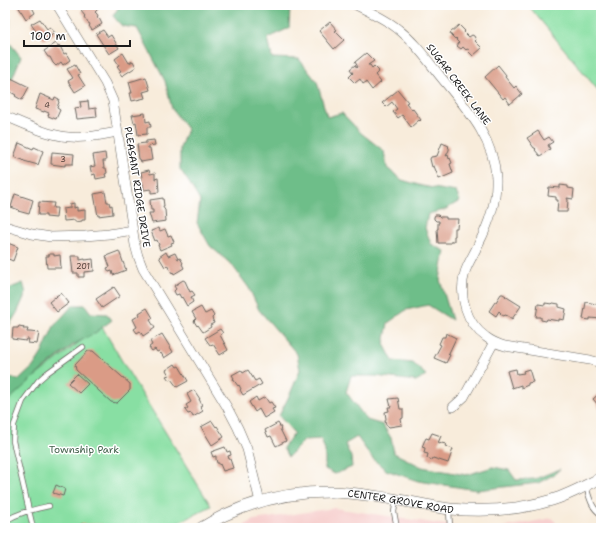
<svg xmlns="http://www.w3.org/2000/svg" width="606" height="533" font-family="'Shantell Sans',sans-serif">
  <rect width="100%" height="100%" fill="#fff"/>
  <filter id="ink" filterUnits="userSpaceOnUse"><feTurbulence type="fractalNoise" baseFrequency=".025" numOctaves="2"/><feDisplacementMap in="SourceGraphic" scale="8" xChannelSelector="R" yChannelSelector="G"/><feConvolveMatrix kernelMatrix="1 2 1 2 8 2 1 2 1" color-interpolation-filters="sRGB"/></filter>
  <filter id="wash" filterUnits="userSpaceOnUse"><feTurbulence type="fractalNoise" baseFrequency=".012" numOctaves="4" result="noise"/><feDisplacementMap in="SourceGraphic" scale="16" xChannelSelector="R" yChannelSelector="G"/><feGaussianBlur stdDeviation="0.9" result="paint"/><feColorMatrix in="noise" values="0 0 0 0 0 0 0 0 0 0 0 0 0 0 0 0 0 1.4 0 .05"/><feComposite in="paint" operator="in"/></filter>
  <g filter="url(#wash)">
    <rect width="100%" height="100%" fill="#f8ecdb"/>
    <!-- built -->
    <path fill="#f7d0cf" d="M334 508 466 528H239L254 520Z
      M552 518 560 528H500Z"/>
    <!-- green -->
    <path fill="#88dfa3" stroke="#527e60" d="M528 5H601V94Z
      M101 325 129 373 211 506 168 528H5V400Z"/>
    <!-- forest -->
    <path fill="#6ebe89" stroke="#456d52" d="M120 5H261L290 7 289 28 268 38 272 58 299 59 317 82 327 117 342 113 361 133 384 151 387 168 402 180 422 186 456 192 460 201 444 210 428 214 425 228 431 244 445 251 442 267 440 280 452 320 428 305 406 310 388 323 384 344 393 361 413 363 426 375 416 381 375 376H351L346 392 367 420 383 425 391 438 394 453 422 467 466 475 493 467 509 470 516 480 535 479 560 469 553 475 538 483 477 490 418 481 386 470 373 459 357 437 345 444 351 457 352 467 335 474 325 469V450L321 439 305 440 288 457 283 448 294 433 279 416 290 394 300 370 297 354 259 310 249 288 232 265 210 246 197 223 200 201 190 184 180 169V148L187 129 172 109 165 81 137 28 122 26 113 16Z
      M5 12 10 19 9 42 21 57 12 79 5 80Z
      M23 283 26 293 17 313 5 332V284L8 289Z
      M73 305H85L91 313 107 314 112 320 95 333 73 345 43 369 10 399 5 402V376L19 380 33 367 42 353 54 326Z"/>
    <g id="blocks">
      <!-- building -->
      <path fill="#da9b86" d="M19 5H31L35 13 26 19 18 6Z
        M90 5H96L98 9 95 12 97 14 98 16 97 17 98 19 99 18 102 24 92 30 89 26 90 25 89 23H88L84 17 85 16 81 11Z
        M40 19 47 29 50 27 55 33 44 40 40 35 39 36 31 24Z
        M330 22 337 30 335 31 344 40 334 49 319 31Z
        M459 25 465 31 464 32 469 37 472 35 474 36 476 40 475 41 482 48 473 56 468 51 469 50 467 49 466 50 463 47 461 49 457 46 459 43 456 40 457 39 456 38 455 39 451 35 450 33Z
        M103 30 108 37 111 35 119 48 109 54 96 34Z
        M56 43 58 46 59 45 61 48 64 54 66 53 70 60 63 65 61 62 56 66 53 63 50 57H48L44 51Z
        M123 53 129 63 133 61 136 67 122 76 119 72 121 71 117 66 119 65 115 59Z
        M366 53 374 61 368 65H370L372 68 374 66 379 71 375 75 381 82 372 90 366 82 363 84 360 79 355 83 349 77 353 73 350 69 355 65 357 68 358 67 355 62Z
        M75 65 80 74 78 75 85 86 75 92 68 81 73 78 67 69Z
        M498 65 506 75 505 77 514 88 516 86 522 94 510 104 505 97 503 99 485 77Z
        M146 77 150 90 143 92 145 98 132 101 130 93H132L129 82Z
        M11 78 29 87 22 100 15 96 16 95 5 89Z
        M398 90 408 102 406 103 412 110 413 109 421 120 420 121 419 120 411 127 402 115 398 118 393 112 397 109 392 102 386 107 382 103Z
        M40 94 54 100 55 97 59 99 58 101 59 102 57 108 60 110 56 119 48 116 49 113 44 111V112L35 109Z
        M88 101 89 109 96 108 97 117 77 119 75 108 81 107 80 102Z
        M145 113 146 122 150 121 151 127H147V134L138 135 136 122 134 123 132 115Z
        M538 131 544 140 549 137 553 142 548 145 550 149 540 156 535 150 536 149 535 148H534L527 138Z
        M154 140 155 145 148 146V148H150L152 160 141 162 140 159H139L137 144 146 143V141Z
        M19 143 33 149 34 147 43 151 38 165 24 161 23 160 14 157Z
        M442 143 449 146 448 147 449 148V150L446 156 448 155 449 159 450 158 452 163 450 164 453 173 439 179 434 166 432 167 430 159 431 157 437 156Z
        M52 152 74 154 73 164H65V166L51 164Z
        M105 153 106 161H103L104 168H106L107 173 105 174 106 177 96 179 95 174 92 175 90 167 95 166 93 155Z
        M149 170 150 174 155 173V179L158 178 159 192 151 193V189L144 190 141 172Z
        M560 185 568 186V188L574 189 573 199 567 198 568 200 567 212H557L558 200H556V197L548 196 549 187 560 188Z
        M105 192 107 202H109L110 206 112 205 113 214 98 216 94 194Z
        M15 194 33 200 29 214 18 211 19 210 11 207Z
        M163 198 164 206H163L164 209 165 210 166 221 152 223 149 213H153V210H151L150 200Z
        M39 202 54 203 53 208H57L56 218 46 217V215H38Z
        M74 203V208L77 207V211L85 210V220H82V221L75 222V220L64 221 63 209 70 208V204Z
        M435 215H438L440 217H446V219H458L457 228H455V236H454V241H451V243H438L437 229H438V223H439V221H436L434 219V217Z
        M159 228 160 231 165 229 168 236 171 235 174 242 171 243 172 245 160 250 158 245H159L157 240 155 241 151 231Z
        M5 242 18 247 13 261 6 258 5 261Z
        M119 251 126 270 113 275 112 271 109 272 107 268 110 267 106 256Z
        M166 252 168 256 175 253 178 259 180 258 183 263 182 264 184 268 174 274 173 272 172 273 167 265 165 267 159 257Z
        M49 254H54V256L60 255 61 268H47L46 256H49Z
        M71 256H80V260L85 259V260L93 259 94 271 84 272V277H78V273H73Z
        M183 280 185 281 190 292 192 291 195 295 191 297 193 302 187 306 182 297 181 298 179 294 176 295 174 291 176 289 174 286Z
        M114 287 120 296 102 308 96 299Z
        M61 293 69 303 57 312 49 302 55 297 56 298 57 297 56 296Z
        M501 294H503L506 296H505L521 306 512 319 508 316 505 315 504 316 500 314 501 313 499 311 496 316 489 311 495 302H496Z
        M586 302 601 305V319L590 318V320L583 319Z
        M545 303 552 304 553 303 559 304V307L566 309 564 320 559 319V321L547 319 546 321 541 320V317H536L538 304 545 305Z
        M201 307 205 314 211 311 214 316 212 318 214 323 210 325 211 327 203 332 198 325 197 326 194 321 196 319 192 312Z
        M147 308 153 318 150 320 155 328 143 336 140 331 137 333 134 329 137 327 133 319 140 315 139 313Z
        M19 326 24 327 23 329H28L27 332H30L39 333 37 344 28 343 29 339H27L26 341 12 339 13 328H18Z
        M220 329 223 333 220 335 228 350 220 355 213 344 210 345 205 338Z
        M446 333 456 338 449 353 448 354 450 355 446 363 434 358 441 345 439 344 442 337H445Z
        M162 334 173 352 164 358 161 353 160 354 159 351 157 352 155 349 152 351 149 347 152 345 150 341Z
        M88 351H93L130 384V390L117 403 111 402 76 370 75 365Z
        M175 364 177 367 179 366 188 381 177 387 171 379 169 380 166 376 169 375 166 370Z
        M516 369 517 374 524 373 523 371 529 369 533 382 528 383V385L521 388V385L512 388 507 371Z
        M241 370 243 373 248 370 255 381 259 379 262 384 243 395 240 390 241 389 239 385 238 386 233 379 234 378 232 375Z
        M77 374 88 384 79 393 68 383Z
        M194 390 200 399H199L202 405 200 406 203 411 193 417 191 413 188 414 185 410 188 408 186 405 191 402 187 394Z
        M601 392V410L598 407 599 406 593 399Z
        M256 397 258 401 265 397 269 403 271 402 275 408 272 409 274 412 264 418 259 409 255 412 249 402Z
        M398 398 400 409H403V418L401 419 402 425 389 427 388 426 386 425 385 421 386 419 385 412 389 411 388 407H391L389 399Z
        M212 421 216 427 217 426 224 437 212 445 201 427Z
        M278 423 281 428 280 429 286 441 276 446 271 436 268 437 265 430Z
        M432 433 441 436 438 443 440 444 441 443 446 444 445 446 453 449 448 463 433 458 432 460 427 458 428 454 424 453 425 448 422 447 424 442 426 438 429 439Z
        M225 447 227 452 230 451 231 455 228 456 229 459H230L233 468 223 471 220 464 219 465V463H217L216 459V456L213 457 211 452Z
        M56 485 65 489 63 496 53 493Z
        M81 524H102V528H81Z"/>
    </g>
  </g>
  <g filter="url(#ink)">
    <use href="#blocks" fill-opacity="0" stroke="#69655f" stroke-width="1"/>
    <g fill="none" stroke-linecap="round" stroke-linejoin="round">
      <!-- service casing -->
      <g stroke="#69655f" stroke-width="6">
        <path id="service" d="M586 486C589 496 591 508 601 514
          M396 500 394 512 397 528
          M449 510 450 528
          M5 521C20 512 31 510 49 506
          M33 528 13 441 14 425 23 401 38 381 47 373 83 347"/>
      </g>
      <!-- minor casing -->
      <g stroke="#69655f" stroke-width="10">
        <path id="minor" d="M57 5 105 83 113 101 135 245 138 256 143 269 227 407 238 428 247 449 260 502
          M356 5C370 12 386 19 398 29 415 42 427 60 440 76 465 107 494 137 496 178 497 202 489 224 478 245 474 254 468 263 465 272 458 295 466 323 486 337 491 341 498 344 505 346L590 360 601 363
          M5 116C31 127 57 140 86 137 96 136 107 134 117 132
          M5 226 32 234 51 237 85 236 109 234 133 230
          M453 407 464 397 494 342"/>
      </g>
      <!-- tertiary casing -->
      <g stroke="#69655f" stroke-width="12">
        <g id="tertiary">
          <path id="s1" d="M201 528C209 524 216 519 225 515 257 500 294 492 330 492 355 492 380 497 405 501 420 504 435 507 450 509 483 512 519 510 552 500 569 495 585 486 601 478"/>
        </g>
      </g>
      <!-- service -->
      <use href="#service" stroke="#fff" stroke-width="4.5"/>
      <!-- minor -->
      <use href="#minor" stroke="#fff" stroke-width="9"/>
      <!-- tertiary -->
      <use href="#tertiary" stroke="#fff" stroke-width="11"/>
    </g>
  </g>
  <g text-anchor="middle" stroke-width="3" stroke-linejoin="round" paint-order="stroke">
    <!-- number labels -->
    <g font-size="8" fill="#4c3c36">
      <text x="47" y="108">4</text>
      <text x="63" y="162">3</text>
      <text x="83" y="269">201</text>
    </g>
    <!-- street labels -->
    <g font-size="10" fill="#1c1c1c" stroke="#fff">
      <text transform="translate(459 84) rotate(53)" y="4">SUGAR CREEK LANE</text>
      <text transform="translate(138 187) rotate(81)" y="4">PLEASANT RIDGE DRIVE</text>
      <text dy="4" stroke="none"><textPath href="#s1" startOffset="207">CENTER GROVE ROAD</textPath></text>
    </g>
    <!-- park labels -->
    <g font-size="10" fill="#42604b" stroke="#fff">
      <text x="84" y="453">Township Park</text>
    </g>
  </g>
  <!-- margin -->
  <rect width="606" height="533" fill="none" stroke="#fff" stroke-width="20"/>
  <!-- scale -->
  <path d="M24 40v6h106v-6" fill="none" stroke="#1c1c1c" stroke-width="2"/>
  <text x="30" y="40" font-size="12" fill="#1c1c1c" stroke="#ffffff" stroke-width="3" paint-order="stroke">100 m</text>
</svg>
